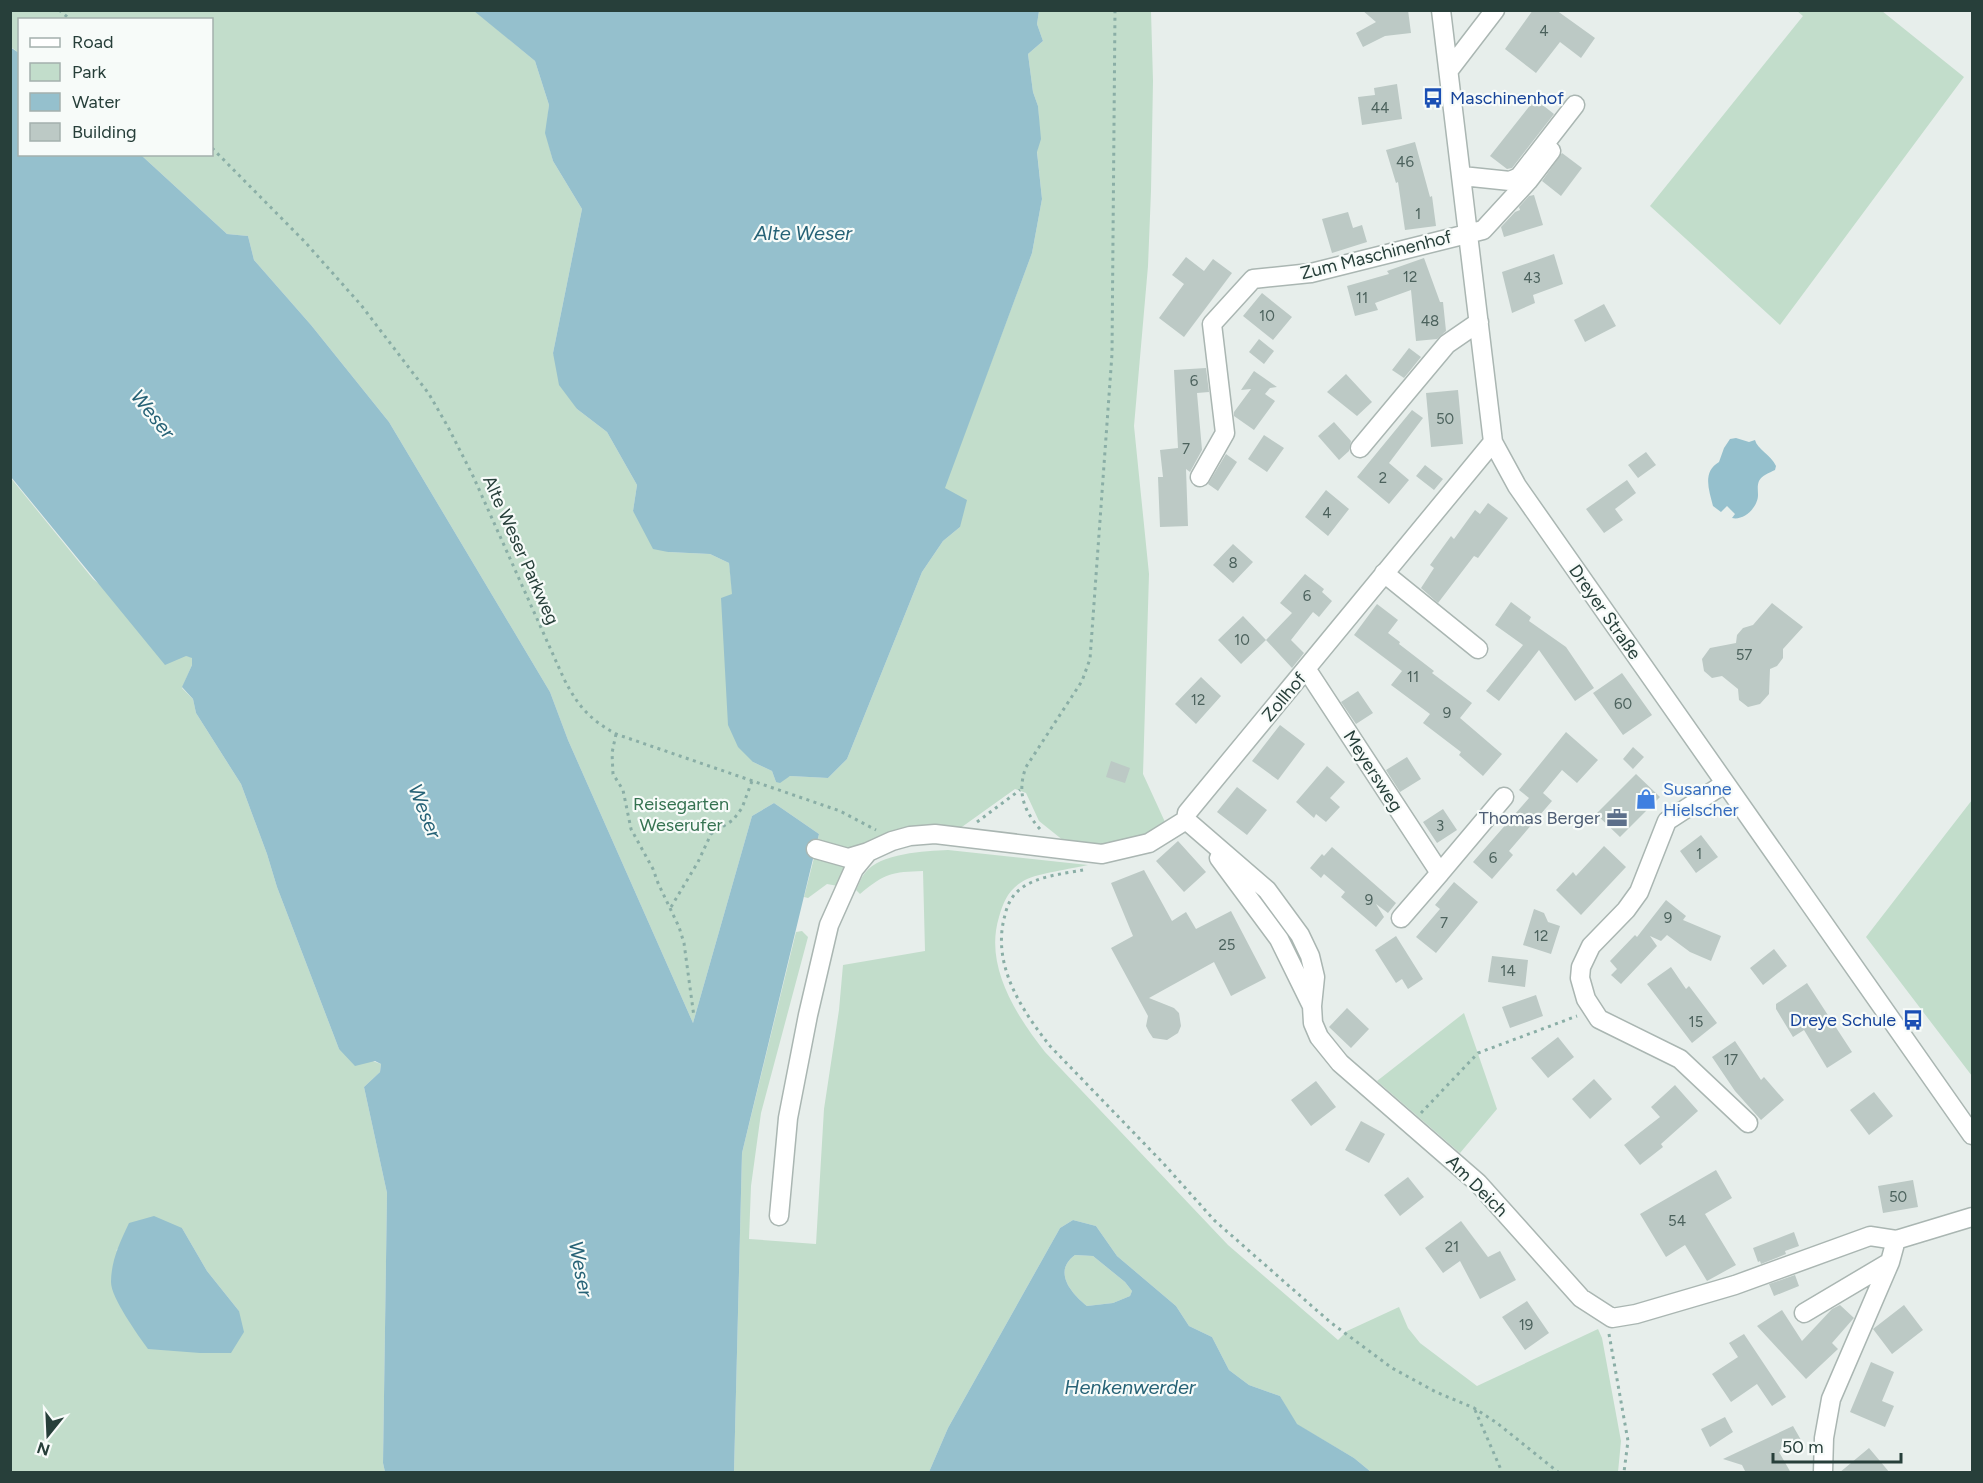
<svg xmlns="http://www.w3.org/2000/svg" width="1983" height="1483" font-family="Figtree,sans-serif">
  <rect width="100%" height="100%" fill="#e7eeeb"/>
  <!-- green -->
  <path fill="#c2ddcb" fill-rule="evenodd" d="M474 10 535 61 549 105 546 133 553 161 582 209 553 353 577 409 607 432 637 485 633 511 668 552 710 554 729 563 753 762 772 771 776 782 790 776 828 778 847 759 922 572 943 541 960 527 944 488 1032 253 1042 199 1037 151 1040 139 1038 106 1033 92 1028 54 1043 41 1037 24 1039 11H1151L1153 81 1151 191 1148 266 1134 426 1149 574 1143 774 1165 822 1135 841 1110 847 1069 845 1039 821 1026 793 1015 789 959 829 850 849 817 843 819 834 774 803 752 816 693 1023 568 740 550 692 389 422 311 325 254 260 248 236 227 234 141 155 212 154V20H20L19 53 11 47V11Z
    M1797 11H1882L1964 77 1780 325 1650 206 1803 16Z
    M10 477 93 579 186 656 192 657V665L182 688 193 699 196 713 241 784 267 854 277 887 339 1049 381 1064 380 1072 364 1087 387 1193 383 1463 385 1472H11ZM182 1228 207 1271 239 1311 116 1250Z
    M1972 800V1076L1866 937Z
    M948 850 1088 865C1071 869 1039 873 1025 880 1009 889 1004 900 999 917 984 966 1016 1015 1045 1052L1228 1245 1338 1340 1347 1331 1399 1307 1408 1328 1420 1343 1477 1386 1598 1329 1602 1338 1621 1441 1618 1472H1371L1354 1458 1296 1424 1280 1396 1249 1385 1229 1370 1212 1337 1189 1326 1176 1306 1117 1256 1096 1226 1073 1220 1060 1228 948 1428 929 1472H734L742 1153 796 932 802 931 808 937 761 1113 751 1186 749 1239 816 1244 824 1109 839 1010 843 965 925 951 923 871C892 872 885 873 860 894L856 890C859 885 861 877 865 873 880 853 925 851 948 850Z
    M815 854 846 866 838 886 827 884 808 898 804 897Z
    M1464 1013 1497 1109 1460 1153 1377 1081Z
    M1075 1255 1093 1256 1125 1282 1132 1291 1130 1296 1113 1303 1087 1306C1072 1294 1052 1272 1075 1255Z"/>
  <!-- water -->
  <path fill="#95c0cd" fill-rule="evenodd" d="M474 11H1039L1037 24 1043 41 1028 54 1033 92 1038 106 1041 139 1037 152 1042 199 1032 253 945 488 967 500 960 527 943 541 922 572 847 759 828 778 790 776 780 783 776 782 772 771 753 762 738 747 728 725 721 598 732 594 729 563 710 554 668 552 653 549 633 511 637 485 607 432 577 409 559 385 553 353 582 209 553 161 545 133 549 105 535 61Z
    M10 47 19 53 20 154 141 155 227 234 248 236 254 260 311 325 389 422 550 692 568 740 693 1023 752 816 774 803 819 834 742 1153 734 1472H385L383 1463 387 1193 364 1087 380 1072 381 1064 375 1061 355 1066 339 1049 277 887 267 854 241 784 196 713 193 699 182 687 192 665V658L186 656 165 665 11 477Z
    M1736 438 1749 442 1755 440C1757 449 1771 455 1776 466L1775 470C1769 473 1762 475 1759 481 1757 486 1758 490 1758 495 1758 507 1744 521 1732 518L1735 514 1727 506 1721 512 1713 506C1709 490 1702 472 1719 462L1724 448 1730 439Z
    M154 1216 182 1228 207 1271 239 1311 244 1332 231 1353H200L148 1349C138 1335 111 1298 111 1282 111 1261 120 1242 129 1223Z
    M1073 1220 1096 1226 1117 1256 1176 1306 1189 1326 1212 1337 1229 1370 1249 1385 1280 1396 1297 1424 1354 1458 1371 1472H929L948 1428 1060 1228ZM1075 1255 1093 1256 1125 1282 1132 1291 1130 1296 1113 1303 1087 1306C1072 1294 1052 1272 1075 1255Z"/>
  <!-- building -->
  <path fill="#bcc9c5" d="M1362 10H1408L1411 33 1385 36 1363 47 1356 33 1376 22Z
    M1533 10H1556L1595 38 1581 58 1560 42 1536 73 1505 49Z
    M1397 84 1402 119 1362 125 1358 97 1375 95 1374 88Z
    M1535 99 1554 114 1512 168 1507 169 1490 156Z
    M1415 142 1430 197 1432 196 1436 226 1405 230 1398 182 1396 183 1386 150Z
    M1562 153 1582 168 1561 196 1542 181Z
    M1534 195 1543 225 1504 237 1501 227 1515 212 1520 210 1519 207 1529 196Z
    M1348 212 1353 228 1362 225 1367 242 1332 253 1322 219Z
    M1554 254 1563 284 1533 295 1535 303 1512 313 1502 272Z
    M1186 257 1204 271 1213 259 1232 273 1184 337 1159 318 1184 284 1172 275Z
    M1424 258 1440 302H1443L1446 331 1437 339 1416 341 1411 290 1375 303 1378 310 1355 316 1347 286 1389 274 1387 271Z
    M1262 293 1292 317 1273 340 1243 316Z
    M1604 304 1616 326 1585 342 1574 320Z
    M1259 339 1274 351 1264 364 1249 352Z
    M1409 348 1421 357 1404 378 1392 370Z
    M1206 368 1209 392 1197 393 1202 450 1190 472 1186 469 1188 526 1160 527 1158 477H1163L1160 450 1178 448 1174 370Z
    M1254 371 1277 387 1270 388 1265 394 1275 401 1254 430 1234 416V412L1251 389 1241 390Z
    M1346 374 1372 402 1357 416 1327 392Z
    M1458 390 1463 444 1431 447 1426 393Z
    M1412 410 1423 418 1389 463 1409 480 1389 504 1357 477Z
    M1334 422 1351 441 1349 451 1339 460 1318 436Z
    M1264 435 1284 448 1267 472 1248 459Z
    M1646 452 1656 465 1638 478 1628 465Z
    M1226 454 1237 462 1218 491 1208 484Z
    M1425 465 1443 479 1434 490 1416 476Z
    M1627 480 1636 493 1615 509 1623 520 1604 533 1586 509Z
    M1326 490 1349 509 1328 536 1305 517Z
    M1488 503 1508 518 1478 558 1474 556 1438 603 1421 588 1434 568 1430 565 1451 536 1454 539 1475 510 1480 514Z
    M1233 544 1253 562 1233 583 1213 565Z
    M1305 574 1324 589 1322 592 1332 601 1319 617 1313 612 1291 640 1304 653 1292 668 1266 640 1292 613 1280 603Z
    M1511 602 1531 617 1529 621 1566 647 1594 688 1575 701 1539 650 1499 701 1486 691 1523 645 1495 625Z
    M1772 603 1803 627 1783 649V658L1777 666 1770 669 1769 694 1760 704 1748 707 1739 700 1738 689 1722 676 1712 678 1704 671 1702 659 1710 648 1736 643 1737 635 1743 628 1753 625Z
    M1377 604 1398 620 1388 633 1400 642 1399 644 1434 671 1432 673 1472 703 1460 718 1502 754 1483 776 1459 755 1461 752 1423 723 1430 714 1391 685 1402 671 1354 635Z
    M1243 616 1266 640 1241 664 1218 640Z
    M1622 673 1652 715 1623 735 1593 693Z
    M1201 677 1221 696 1196 724 1175 704Z
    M1358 691 1373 713 1356 724 1341 702Z
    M1280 725 1305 744 1278 780 1252 761Z
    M1566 732 1598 760 1577 783 1562 770 1543 793 1552 801 1509 851 1513 855 1492 879 1473 862 1529 798 1519 790Z
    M1633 747 1644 757 1633 769 1623 759Z
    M1407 757 1421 779 1400 792 1386 770Z
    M1111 761 1130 768 1125 783 1106 777Z
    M1327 766 1345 782 1330 798 1340 807 1326 822 1316 814 1314 818 1296 802Z
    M1636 774 1660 797 1620 837 1596 814Z
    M1237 787 1267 810 1247 835 1217 812Z
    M1443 809 1457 830 1437 843 1423 822Z
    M1701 835 1718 857 1696 873 1680 851Z
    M1178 841 1206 872 1184 892 1156 861Z
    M1604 846 1626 867 1581 915 1556 890 1573 872 1576 876Z
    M1332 847 1396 903 1388 913 1376 904 1384 917 1376 927 1341 897 1345 892 1324 874 1321 878 1310 868 1322 854 1324 856Z
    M1144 870 1172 921 1186 912 1196 929 1231 911 1266 978 1231 996 1214 962 1149 998 1174 1008 1179 1013 1181 1026 1178 1033 1167 1040 1153 1038 1149 1032 1146 1026 1148 1016 1111 948 1133 936 1111 883Z
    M1454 882 1478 902 1436 953 1416 937 1440 909 1435 905Z
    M1666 900 1686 916 1683 920 1721 936 1711 961 1690 952 1667 935 1661 941 1650 936 1657 946 1621 984 1611 975 1617 969 1610 961 1635 935 1637 937Z
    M1534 909 1544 913 1548 922 1560 926 1551 954 1523 945Z
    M1396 936 1423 979 1408 989 1402 979 1396 983 1375 950Z
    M1774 949 1787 966 1763 985 1750 968Z
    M1492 956 1528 960 1525 987 1488 982Z
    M1671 967 1686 989 1689 986 1717 1023 1692 1043 1647 984Z
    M1807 983 1852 1052 1827 1068 1804 1030 1793 1037 1776 1009V1004Z
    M1536 995 1543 1016 1510 1028 1502 1007Z
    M1347 1008 1369 1029 1351 1048 1329 1027Z
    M1558 1037 1574 1057 1548 1078 1531 1058Z
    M1735 1041 1761 1080 1764 1077 1784 1100 1761 1120 1735 1091 1712 1057Z
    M1594 1079 1612 1099 1590 1119 1572 1099Z
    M1316 1081 1336 1107 1311 1126 1291 1100Z
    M1675 1085 1698 1111 1661 1144 1663 1147 1640 1165 1624 1145 1660 1117 1651 1107Z
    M1874 1092 1893 1116 1869 1135 1850 1110Z
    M1361 1121 1385 1134 1369 1163 1345 1150Z
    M1716 1170 1732 1198 1705 1214 1736 1265 1707 1281 1685 1245 1666 1257 1640 1214Z
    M1408 1177 1424 1197 1400 1216 1384 1195Z
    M1913 1180 1918 1207 1883 1213 1878 1186Z
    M1461 1221 1488 1257 1500 1251 1516 1280 1480 1299 1460 1261 1443 1273 1425 1248Z
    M1794 1232 1799 1246 1785 1251 1786 1254 1761 1264 1760 1261 1758 1262 1753 1248Z
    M1795 1275 1799 1286 1774 1296 1769 1284Z
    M1527 1301 1549 1333 1525 1350 1502 1317Z
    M1840 1305 1854 1318 1853 1319 1832 1343 1838 1349 1806 1379 1757 1326 1782 1310 1802 1341 1832 1309Z
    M1904 1305 1923 1330 1892 1354 1873 1329Z
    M1744 1334 1786 1397 1772 1406 1757 1384 1731 1402 1712 1374 1738 1357 1729 1343Z
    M1871 1362 1894 1372 1882 1401 1894 1406 1885 1427 1850 1412Z
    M1725 1417 1733 1432 1710 1447 1701 1429Z
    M1793 1426 1801 1440 1779 1452 1791 1473H1746L1742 1465 1723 1459Z
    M1869 1448 1890 1473H1839Z"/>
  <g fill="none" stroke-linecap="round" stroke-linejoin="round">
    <!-- minor casing -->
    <g stroke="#aab6b2" stroke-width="21">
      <path id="minor" d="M1441 10 1493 442 1517 486 1972 1135
        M1449 70 1495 10
        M1462 176 1510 181 1519 177 1575 105
        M1360 448 1447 344 1479 322
        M1200 477 1225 433 1212 324 1253 279 1311 273 1483 230 1528 181 1551 151
        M1384 573 1478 649
        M1307 670 1440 873 1401 918
        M1724 784 1667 821 1639 892 1626 910 1591 946 1581 967 1580 978 1586 999 1599 1019 1680 1059 1748 1123
        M1186 820 1267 890 1300 935 1310 956 1315 977 1312 1006 1313 1023 1319 1037 1340 1063 1478 1183 1581 1298 1612 1318 1636 1314 1735 1285 1870 1236 1896 1240 1972 1217
        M1186 820 1187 813 1196 802 1493 442
        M816 849 848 858 868 852
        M1219 858 1279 939 1312 1006
        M1440 873 1504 797
        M779 1216 788 1118 808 1015 829 925 854 869 868 852 892 841 910 836 935 834 1102 854 1149 843 1186 820
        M1804 1313 1890 1262
        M1823 1472 1824 1438 1831 1399 1890 1262 1896 1240"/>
    </g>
    <!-- path -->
    <path stroke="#8aaea6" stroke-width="3" stroke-dasharray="3 4.5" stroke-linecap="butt" d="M59 10 71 20
      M212 148 305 242 361 305 429 394 448 427 473 476 564 679C578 706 589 719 616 734L840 811 876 830
      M616 734 612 753 613 774 623 790 631 829 653 869 658 883 679 927 684 943 694 1017
      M977 822 1020 790
      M1040 829C1023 810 1017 791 1026 767L1082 681 1090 659 1112 354 1115 10
      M1083 870C1063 874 1034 876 1018 891 1011 897 1007 906 1005 915 991 964 1021 1009 1050 1046L1163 1163 1214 1220 1330 1322 1392 1368 1436 1392 1474 1408 1497 1423 1558 1472
      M671 907 698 862 711 834 733 820 742 808 752 781
      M1421 1113 1478 1053 1577 1016
      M1609 1334 1628 1441 1624 1472
      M1475 1410 1502 1472"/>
    <!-- minor -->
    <use href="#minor" stroke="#fff" stroke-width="18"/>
  </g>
  <!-- icons -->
  <defs>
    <g id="bus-bare" transform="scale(1.62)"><path d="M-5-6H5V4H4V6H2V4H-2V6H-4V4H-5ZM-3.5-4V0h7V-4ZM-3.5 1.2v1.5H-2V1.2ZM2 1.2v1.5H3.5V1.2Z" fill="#1a4fb4" stroke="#f7fbf9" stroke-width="2.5" paint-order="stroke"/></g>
    <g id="shop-bare" transform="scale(1.62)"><path d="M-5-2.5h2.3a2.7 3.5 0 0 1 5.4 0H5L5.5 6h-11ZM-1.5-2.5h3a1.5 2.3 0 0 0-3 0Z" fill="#3f7fe0" stroke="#f7fbf9" stroke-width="2.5" paint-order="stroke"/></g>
    <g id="office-bare" transform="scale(1.62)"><path d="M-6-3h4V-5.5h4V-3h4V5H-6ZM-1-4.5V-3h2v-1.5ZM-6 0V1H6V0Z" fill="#5c6f8a" stroke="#f7fbf9" stroke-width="2.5" paint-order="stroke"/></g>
  </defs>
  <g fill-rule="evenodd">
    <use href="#bus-bare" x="1433" y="98"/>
    <use href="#shop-bare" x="1646" y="799"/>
    <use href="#office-bare" x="1617" y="818"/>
    <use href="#bus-bare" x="1913" y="1020"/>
  </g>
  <g text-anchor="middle" stroke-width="4.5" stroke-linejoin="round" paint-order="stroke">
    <!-- number labels -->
    <g font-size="15" fill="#4c625d">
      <text x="1544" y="36">4</text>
      <text x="1380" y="113">44</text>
      <text x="1405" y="167">46</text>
      <text x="1418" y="219">1</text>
      <text x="1410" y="282">12</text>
      <text x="1532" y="283">43</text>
      <text x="1362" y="303">11</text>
      <text x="1267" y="321">10</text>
      <text x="1430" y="326">48</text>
      <text x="1194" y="386">6</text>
      <text x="1445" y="424">50</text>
      <text x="1186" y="454">7</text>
      <text x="1383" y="483">2</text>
      <text x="1327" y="518">4</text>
      <text x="1233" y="568">8</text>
      <text x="1307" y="601">6</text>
      <text x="1242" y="645">10</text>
      <text x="1744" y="660">57</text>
      <text x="1413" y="682">11</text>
      <text x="1198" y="705">12</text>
      <text x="1623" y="709">60</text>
      <text x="1447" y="718">9</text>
      <text x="1440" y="831">3</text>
      <text x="1699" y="859">1</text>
      <text x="1493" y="863">6</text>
      <text x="1369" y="905">9</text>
      <text x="1668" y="923">9</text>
      <text x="1444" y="928">7</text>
      <text x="1541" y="941">12</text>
      <text x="1227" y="950">25</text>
      <text x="1508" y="976">14</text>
      <text x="1696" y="1027">15</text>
      <text x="1731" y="1065">17</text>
      <text x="1898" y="1202">50</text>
      <text x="1677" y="1226">54</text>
      <text x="1452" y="1252">21</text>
      <text x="1526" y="1330">19</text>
    </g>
    <!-- transit labels -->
    <g font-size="18" fill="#164399" stroke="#f7fbf9" text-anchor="start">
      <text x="1450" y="104">Maschinenhof</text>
      <text x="1896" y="1026" text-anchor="end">Dreye Schule</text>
    </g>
    <!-- street labels -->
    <g font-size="18" fill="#273f3a" stroke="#f7fbf9">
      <text transform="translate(1376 255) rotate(-14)" y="6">Zum Maschinenhof</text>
      <text transform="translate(521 550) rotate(66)" y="6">Alte Weser Parkweg</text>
      <text transform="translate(1605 612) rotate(55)" y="6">Dreyer Straße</text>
      <text transform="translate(1284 697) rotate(-50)" y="6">Zollhof</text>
      <text transform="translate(1373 771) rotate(57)" y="6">Meyersweg</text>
      <text transform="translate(1477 1186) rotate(45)" y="6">Am Deich</text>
    </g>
    <!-- shop labels -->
    <g font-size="18" fill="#366cbe" stroke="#f7fbf9" text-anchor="start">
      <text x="1663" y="795">Susanne<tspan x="1663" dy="21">Hielscher</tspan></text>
    </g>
    <!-- park labels -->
    <g font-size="18" fill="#357251" stroke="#f7fbf9">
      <text x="681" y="810">Reisegarten<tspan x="681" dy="21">Weserufer</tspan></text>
    </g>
    <!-- service labels -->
    <g font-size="18" fill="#4e5e75" stroke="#f7fbf9" text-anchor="end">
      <text x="1600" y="824">Thomas Berger</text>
    </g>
    <!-- water labels -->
    <g font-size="20" font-style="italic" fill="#266276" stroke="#f7fbf9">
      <text x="803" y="240">Alte Weser</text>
      <text transform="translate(153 414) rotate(51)" y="7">Weser</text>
      <text transform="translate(425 811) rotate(68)" y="7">Weser</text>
      <text transform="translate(581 1269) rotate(79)" y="7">Weser</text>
      <text x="1130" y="1394">Henkenwerder</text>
    </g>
  </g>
  <!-- border -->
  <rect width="1983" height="1483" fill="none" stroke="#273f3a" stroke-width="24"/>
  <!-- legend -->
  <rect x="18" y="18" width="195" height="138" fill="#f7fbf9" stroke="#a4b0ad" stroke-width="1.5"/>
  <rect x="30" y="38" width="30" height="9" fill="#ffffff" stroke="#a4b0ad" stroke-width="1.5"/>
  <text x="72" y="48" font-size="18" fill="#273f3a">Road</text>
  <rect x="30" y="63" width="30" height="18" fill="#c2ddcb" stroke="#a4b0ad" stroke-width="1.5"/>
  <text x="72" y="78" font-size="18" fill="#273f3a">Park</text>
  <rect x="30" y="93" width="30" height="18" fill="#95c0cd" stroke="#a4b0ad" stroke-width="1.5"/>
  <text x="72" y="108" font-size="18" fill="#273f3a">Water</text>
  <rect x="30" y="123" width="30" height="18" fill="#bcc9c5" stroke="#a4b0ad" stroke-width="1.5"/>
  <text x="72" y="138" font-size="18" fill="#273f3a">Building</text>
  <!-- north arrow -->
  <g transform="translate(48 1435) rotate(198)" stroke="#f7fbf9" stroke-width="4.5" paint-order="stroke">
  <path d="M0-4.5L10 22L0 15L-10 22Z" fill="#273f3a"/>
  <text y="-9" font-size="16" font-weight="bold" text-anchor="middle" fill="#273f3a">N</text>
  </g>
  <!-- scale -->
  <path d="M1773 1453v9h128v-9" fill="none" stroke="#273f3a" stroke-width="3"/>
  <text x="1782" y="1453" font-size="18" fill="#273f3a" stroke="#f7fbf9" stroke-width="4.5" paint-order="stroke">50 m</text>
</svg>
